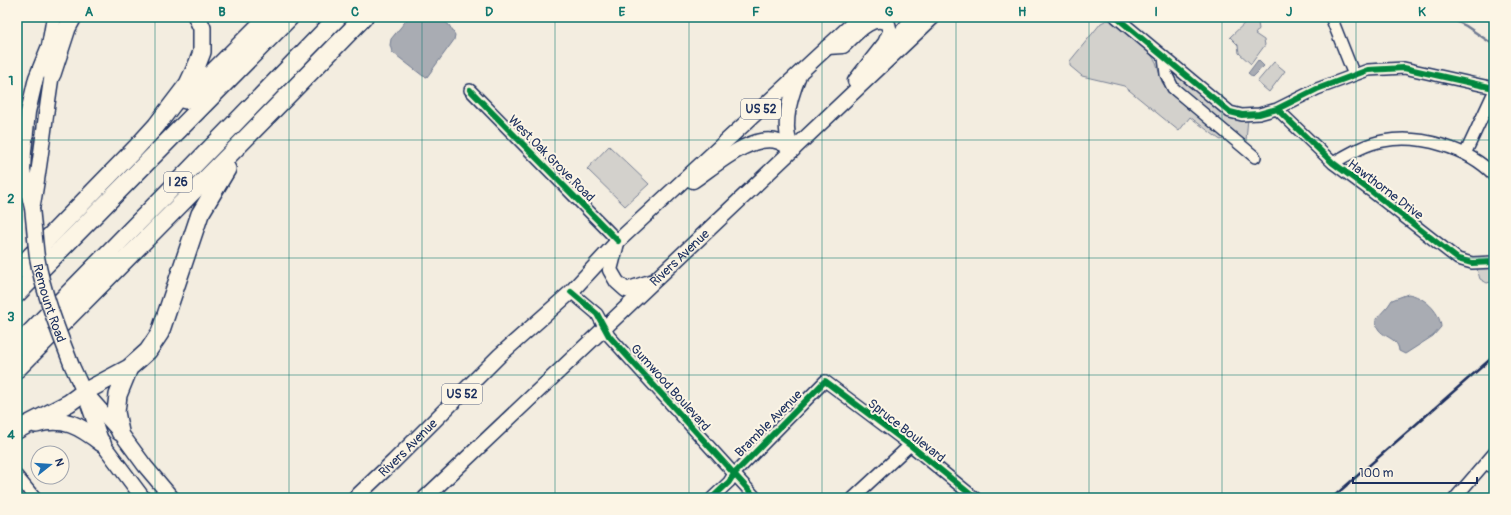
<svg xmlns="http://www.w3.org/2000/svg" width="1511" height="515" font-family="Pangolin,sans-serif">
  <rect width="100%" height="100%" fill="#f3ede0"/>
  <filter id="ink" filterUnits="userSpaceOnUse"><feTurbulence type="fractalNoise" baseFrequency=".025" numOctaves="2"/><feDisplacementMap in="SourceGraphic" scale="8" xChannelSelector="R" yChannelSelector="G"/><feConvolveMatrix kernelMatrix="1 2 1 2 8 2 1 2 1" color-interpolation-filters="sRGB"/></filter>
  <g filter="url(#ink)">
    <!-- green -->
    <path fill="#d3d1cc" stroke="#778095" d="M1107 20 1113 21 1148 50 1156 62 1162 82 1170 94 1222 136 1223 139 1221 140 1219 139 1190 117 1179 131 1124 86 1082 76 1070 66V61L1101 23Z
      M1248 20 1258 23 1259 29 1255 34 1264 40 1265 45 1251 64 1239 53 1238 45 1230 37Z
      M1274 62 1285 71 1269 92 1257 82Z
      M1172 70 1248 118 1246 141 1180 88 1172 78 1171 72Z
      M39 91 41 93 34 143 33 175 29 190 30 154 37 94Z
      M609 146 649 184 625 206 587 169Z
      M1494 266V281L1487 283 1480 279 1477 269 1479 267Z"/>
    <!-- water -->
    <path fill="#a9acb3" stroke="#707a91" d="M409 17H438L449 25 455 35 454 40 427 77 423 76 392 52 390 45 391 39Z
      M1258 60 1264 66 1253 77 1248 73 1249 72Z
      M1408 294C1423 296 1440 311 1441 327L1433 336 1405 354 1399 351C1398 334 1375 339 1376 319L1388 306 1392 300Z"/>
    <g fill="none" stroke-linecap="round" stroke-linejoin="round">
      <!-- stream -->
      <path stroke="#707a91" stroke-width="2.5" d="M1448 17 1466 26 1494 45"/>
      <!-- minor casing -->
      <g stroke="#1b2f5e" stroke-width="14">
        <path id="minor" d="M1116 17 1230 112 1242 115 1259 114 1277 109 1317 89 1368 70 1404 68 1494 88
          M1331 17 1354 75
          M1164 57 1166 74 1173 88 1255 157
          M470 90 618 241
          M1277 109 1333 163 1371 191 1458 259 1472 263 1494 262
          M1465 154 1494 92
          M1333 163C1349 154 1365 144 1383 141 1420 134 1468 148 1494 175
          M571 292 597 314 609 336 756 498
          M1486 462 1494 469
          M17 476 35 498
          M712 498 729 482 734 474 825 381 910 445 975 498
          M853 498 910 445
          M1455 498 1494 453"/>
      </g>
      <!-- major casing -->
      <g stroke="#1b2f5e" stroke-width="17">
        <g id="major">
          <path d="M827 47 843 46C854 36 873 12 888 24L890 32 885 43 855 81"/>
          <path d="M889 48 914 17"/>
          <path d="M793 150C780 128 790 97 799 75"/>
          <path d="M693 181C714 167 752 132 779 142 784 144 788 147 793 150"/>
          <path d="M33 204C41 161 45 117 52 74L51 64"/>
          <path d="M32 208 23 171 24 151 28 112 36 78 49 46 54 17"/>
          <path d="M617 243 610 270 617 282 626 290 650 282"/>
          <path d="M72 366 84 392 102 443 143 498"/>
          <path d="M89 397 120 432 145 466 172 498"/>
          <path id="s1" d="M355 498 394 461 500 355 571 292 618 241 860 17"/>
          <path id="s2" d="M425 498 933 17"/>
        </g>
      </g>
      <!-- highway casing -->
      <g stroke="#1b2f5e" stroke-width="20">
        <path id="highway" d="M52 74 67 28 73 17
          M185 100 268 17
          M17 270 136 148 156 126 188 84 197 65 202 52V28L197 17
          M17 294 290 17
          M17 346 171 189 338 17
          M17 369C133 252 249 136 364 17
          M36 424C64 416 80 426 102 443
          M17 430 69 403 84 392 129 368 148 351 160 333 200 214 227 169
          M120 432 116 412 118 395 129 368"/>
      </g>
      <!-- minor -->
      <use href="#minor" stroke="#fcf5e5" stroke-width="11"/>
      <!-- major -->
      <use href="#major" stroke="#fcf5e5" stroke-width="14"/>
      <!-- highway -->
      <use href="#highway" stroke="#fcf5e5" stroke-width="17"/>
      <!-- rail -->
      <path stroke="#1b2f5e" stroke-width="2.5" d="M1332 498 1494 356"/>
      <!-- major-bridge casing -->
      <g stroke="#1b2f5e" stroke-width="17" stroke-linecap="butt">
        <g id="major-bridge">
          <path id="s3" d="M32 208C34 225 35 241 37 257 43 293 59 333 72 366"/>
        </g>
      </g>
      <!-- major-bridge -->
      <use href="#major-bridge" stroke="#fcf5e5" stroke-width="14"/>
      <!-- cycleway casing -->
      <g stroke="#fcf5e5" stroke-width="8">
        <path id="cycleway" d="M1116 17 1230 112 1242 115 1259 114 1277 109 1317 89 1368 70 1404 68 1494 88
          M470 90 618 241
          M1277 109 1333 163 1371 191 1458 259 1472 263 1494 262
          M571 292 597 314 609 336 756 498
          M712 498 729 482 734 474 825 381 910 445 975 498"/>
      </g>
      <!-- cycleway -->
      <use href="#cycleway" stroke="#00873e" stroke-width="6"/>
    </g>
  </g>
  <!-- grid -->
  <path fill="none" stroke="#0f766e" stroke-width="1" stroke-opacity="0.55" d="M155 17V498M289 17V498M422 17V498M555 17V498M689 17V498M822 17V498M956 17V498M1089 17V498M1222 17V498M1356 17V498M17 140H1494M17 258H1494M17 375H1494"/>
  <g text-anchor="middle" stroke-width="4" stroke-linejoin="round" paint-order="stroke">
    <!-- shield labels -->
    <g fill="#fcf5e5" stroke="#5e6a86" stroke-width="1">
      <rect x="741" y="99" width="40" height="20" rx="3"/>
      <rect x="164" y="172" width="28" height="20" rx="3"/>
      <rect x="442" y="384" width="40" height="20" rx="3"/>
    </g>
    <g font-size="12" font-weight="bold" fill="#1b2f5e">
      <text x="761" y="113">US 52</text>
      <text x="178" y="186">I 26</text>
      <text x="462" y="398">US 52</text>
    </g>
    <!-- street labels -->
    <g font-size="13" fill="#1b2f5e" stroke="#fcf5e5">
      <text transform="translate(552 158) rotate(45)" y="5">West Oak Grove Road</text>
      <text transform="translate(1386 189) rotate(37)" y="5">Hawthorne Drive</text>
      <text dy="5" stroke="none"><textPath href="#s2" startOffset="350">Rivers Avenue</textPath></text>
      <text dy="5" stroke="none"><textPath href="#s3" startOffset="97">Remount Road</textPath></text>
      <text transform="translate(671 387) rotate(48)" y="5">Gumwood Boulevard</text>
      <text transform="translate(768 423) rotate(-45)" y="5">Bramble Avenue</text>
      <text transform="translate(907 430) rotate(38)" y="5">Spruce Boulevard</text>
      <text dy="5" stroke="none"><textPath href="#s1" startOffset="73">Rivers Avenue</textPath></text>
    </g>
  </g>
  <!-- margin -->
  <rect width="1511" height="515" fill="none" stroke="#fcf5e5" stroke-width="44"/>
  <!-- north arrow -->
  <g transform="translate(50 465) rotate(73)"><circle r="19" fill="#fcf5e5" stroke="#a2a6af"/>
  <path d="M0-3L7 15L0 10L-7 15Z" fill="#1f6fb2"/>
  <text y="-6" font-size="11" font-weight="bold" text-anchor="middle" fill="#1b2f5e">N</text>
  </g>
  <!-- scale -->
  <path d="M1353 477v6h124v-6" fill="none" stroke="#1b2f5e" stroke-width="2"/>
  <text x="1359" y="477" font-size="12" fill="#1b2f5e" stroke="#fcf5e5" stroke-width="3" paint-order="stroke">100 m</text>
  <rect x="22" y="22" width="1467" height="471" fill="none" stroke="#0f766e" stroke-width="1.5"/>
  <g font-size="13" text-anchor="middle" font-weight="bold" fill="#0f766e">
    <text x="89" y="16">A</text>
    <text x="222" y="16">B</text>
    <text x="355" y="16">C</text>
    <text x="489" y="16">D</text>
    <text x="622" y="16">E</text>
    <text x="756" y="16">F</text>
    <text x="889" y="16">G</text>
    <text x="1022" y="16">H</text>
    <text x="1156" y="16">I</text>
    <text x="1289" y="16">J</text>
    <text x="1422" y="16">K</text>
    <text x="11" y="85">1</text>
    <text x="11" y="203">2</text>
    <text x="11" y="321">3</text>
    <text x="11" y="439">4</text>
  </g>
</svg>
